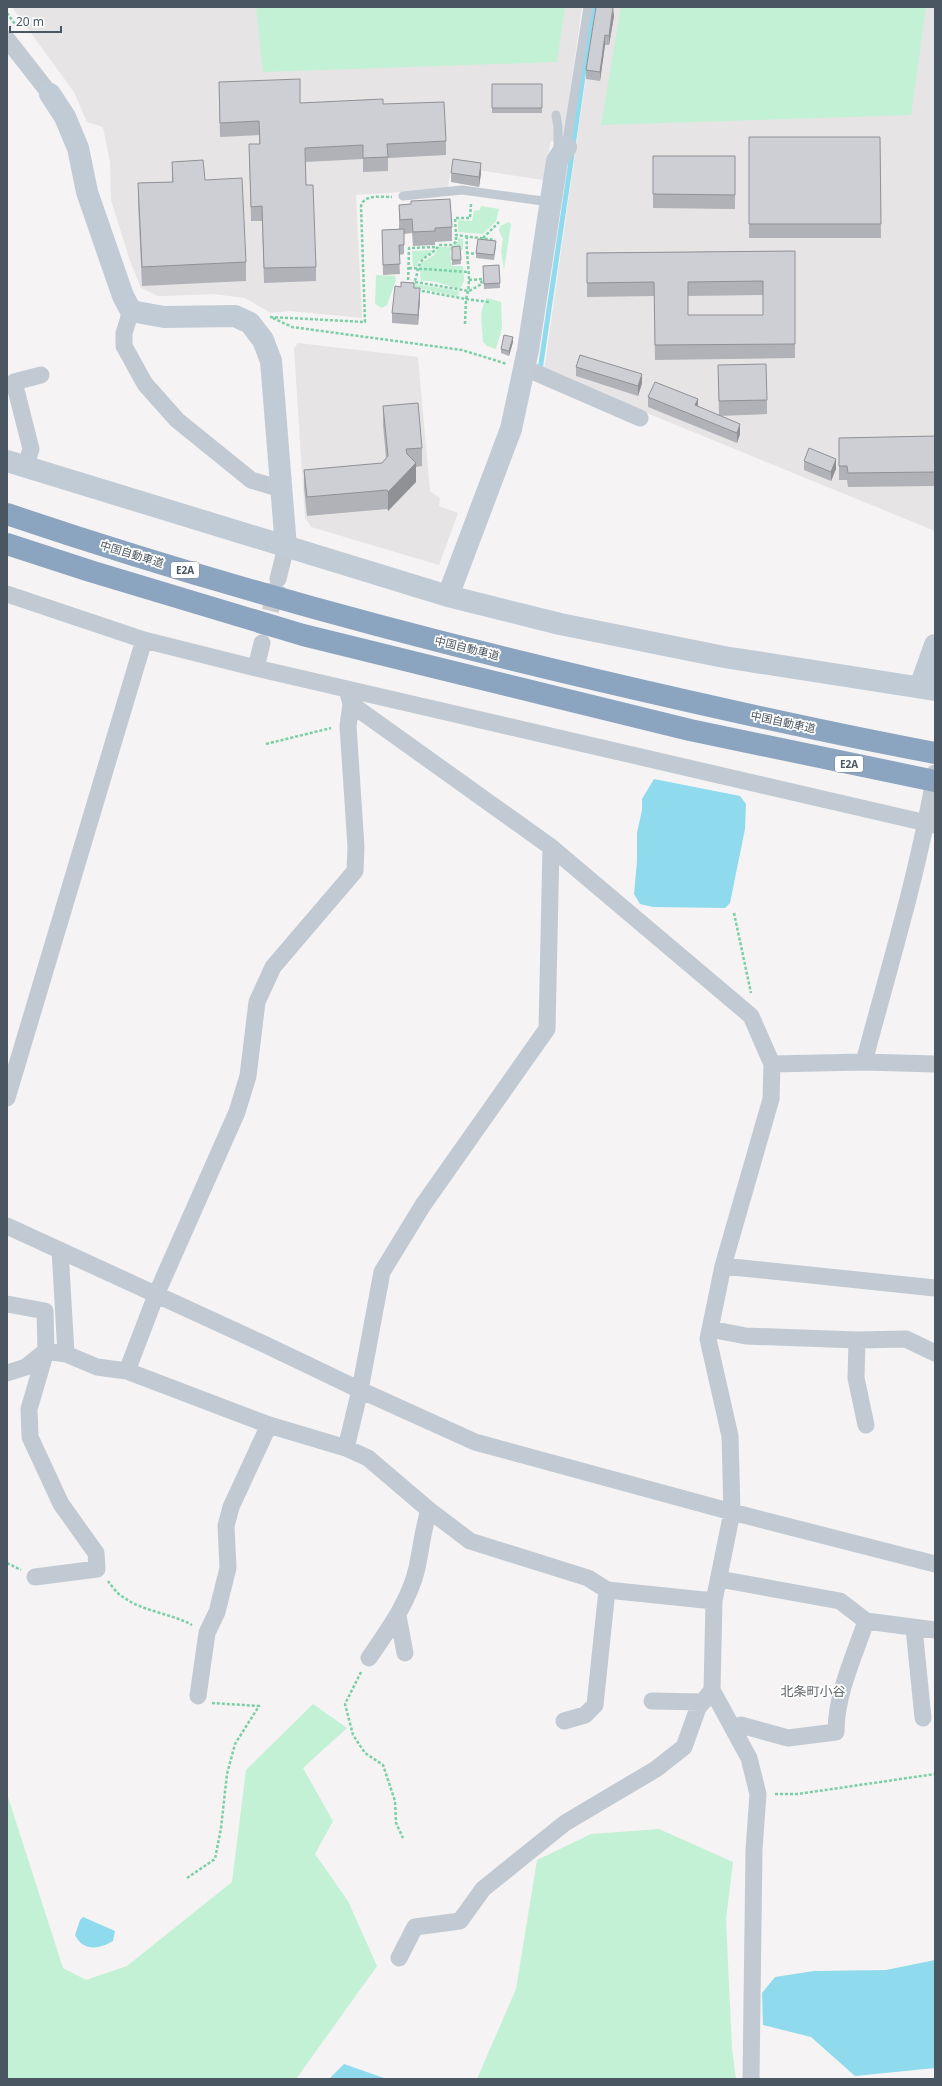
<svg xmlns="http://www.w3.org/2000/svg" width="942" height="2086" font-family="'Noto Sans','Noto Sans JP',sans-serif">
  <rect width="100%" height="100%" fill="#f5f3f3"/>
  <!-- education -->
  <path fill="#e6e4e5" d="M12 7H582L563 141H551L543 180 451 166 448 189 356 195 362 318 290 311 271 313 245 298 213 294 165 296H158L141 288 130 261 111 200 110 162 103 127 87 122 74 92Z
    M596 7H934L935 531 544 371Z
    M298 343 418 357 430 491 440 498 439 506 458 513 439 565 311 527 305 518 294 348Z"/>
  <!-- green -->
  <path fill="#c3f1d5" d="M256 7H565L557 62 263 72Z
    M621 7H926L911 115 601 125Z
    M481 206 499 209 496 221 483 234 458 232V220L472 221 474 211 480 210Z
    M509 222 511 224 504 270 501 251 503 239 499 231 500 226Z
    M458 238 463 239V250L450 251 452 266H463L464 281 460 289 433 281H421L420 271 421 263 434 255 439 247H452L458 242Z
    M434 250 418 262 417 267H413L412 251Z
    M376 275 395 276 396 280 387 305 382 308 375 304Z
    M415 284 459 291 458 296 411 287Z
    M487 298 501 302 502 328 496 349 487 346 483 342C483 325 477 315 487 298Z
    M313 1704 347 1728 303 1768 333 1821 315 1854 348 1901 377 1966 296 2079H7V1794L63 1968 86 1980 127 1966 232 1882 246 1770Z
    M659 1829 733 1862 726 1919 732 2049 736 2079H477L516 1989 537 1860 591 1834Z"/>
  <!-- water -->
  <path fill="#90daee" d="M654 779 740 796 746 804 745 829 730 903 725 908 653 907 640 904 634 894 637 861V833L642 810V799Z
    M83 1917 115 1931 113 1941C100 1949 83 1952 75 1935L80 1920Z
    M935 1960V2068L855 2076 811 2037 763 2025 762 1993 775 1977 814 1971 886 1970Z
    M344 2064 381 2077 387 2079H329Z"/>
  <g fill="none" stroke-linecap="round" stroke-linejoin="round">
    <!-- stream -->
    <path stroke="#90daee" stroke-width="5" d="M573 146 593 7
      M540 370 572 154"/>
    <!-- street-tunnel -->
    <path stroke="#caccce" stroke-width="17" stroke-dasharray="17 8" stroke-linecap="butt" d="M264 635 277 585"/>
    <!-- path -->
    <path stroke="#7ad0a6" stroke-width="2.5" stroke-dasharray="3 2" stroke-linecap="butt" d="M7 13 15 24
      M471 204 470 218H455L456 235 495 240
      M483 238 499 222
      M466 253 477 254
      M409 268 468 272
      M469 280 483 279
      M415 282 469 291 482 284 481 280
      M408 285 409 248 437 247
      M412 285C418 279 416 269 421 262 425 255 433 255 439 245H452L456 242V235
      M417 290 466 299C473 279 465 257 467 236
      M270 317 365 322 361 206C364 194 382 197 392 197
      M273 318 292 327 462 350 507 364
      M465 324 466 299 489 302
      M266 744 331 728
      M734 913 751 993
      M7 1563 21 1570
      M108 1581C112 1586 117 1594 123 1597 144 1612 170 1613 192 1625
      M361 1672 345 1704 353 1735 365 1753 383 1765 395 1801 396 1823 403 1838
      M775 1794H798L935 1774
      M187 1878 215 1859 221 1828 227 1774 235 1744 259 1706 212 1703"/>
    <!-- lane -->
    <path stroke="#c1cad2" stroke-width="9" d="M556 115 558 127V151
      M566 147 588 7
      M403 196 462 190 550 202"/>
    <!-- street -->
    <path stroke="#c1cad2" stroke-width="17" d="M7 39 50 94
      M131 311 124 333V346L145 384 177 420 251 480 281 489
      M525 368 640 418
      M25 468 31 449 14 382 41 375
      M278 579 286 547
      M7 594 144 640 256 668 935 825
      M256 668 262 643
      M347 689 351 704 551 847 751 1016 772 1064 771 1099 723 1266 708 1339 730 1436 732 1512 714 1601 712 1690 749 1758 758 1794 754 1850 751 2079
      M864 1062C889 967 919 871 935 773
      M772 1064 864 1062 935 1064
      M7 1098 144 640
      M7 1226 266 1345 360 1390 475 1442 732 1512 935 1564
      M60 1250 66 1354
      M723 1266 935 1288
      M7 1304 45 1311 46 1351 29 1409 30 1437 61 1504 96 1553 97 1569 35 1577
      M710 1329 746 1336 857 1340 906 1339 935 1353
      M857 1340 856 1378 866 1425
      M127 1371 156 1295 237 1112 248 1076 257 1002 273 967 355 871 356 847 348 726 351 704
      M7 1373 26 1367 46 1351 66 1354 97 1367 127 1371 269 1425 346 1448 368 1458 429 1510 470 1541 588 1578 607 1590 714 1601
      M346 1448 360 1390 382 1272 423 1205 547 1029 551 847
      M719 1579 840 1601 866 1621 935 1630
      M398 1616 405 1653
      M914 1628 923 1718
      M369 1658C388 1630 409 1602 417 1568 421 1549 423 1529 429 1510
      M198 1696 207 1633 217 1612 228 1568 226 1526 231 1507 269 1425
      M652 1701 703 1702
      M564 1721 585 1715 595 1705 607 1590
      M734 1728 741 1725 788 1738 836 1732C836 1694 854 1657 866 1621
      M399 1958 415 1927 460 1921 483 1889 565 1823 656 1769 684 1747 698 1708 712 1690"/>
    <!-- secondary -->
    <path stroke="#c1cbd6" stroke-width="22" d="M50 94 65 117 78 148 87 192 123 296 131 311 164 317 235 316 250 323 263 340 271 361 286 547
      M7 461 448 596 560 624 724 657 935 690
      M448 596 511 429 528 350 557 161 566 147
      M920 687 935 645"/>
    <!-- highway -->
    <path stroke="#8ba5c1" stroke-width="22" d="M7 514C202 580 400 634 601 681 712 707 823 732 935 753
      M7 544 90 571 303 635 690 730 935 781"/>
  </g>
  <!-- wall -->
  <path fill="#b0b2b7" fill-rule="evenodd" d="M614 16 609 45H605L600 81 586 79V70Z
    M219 82 300 103 383 104 446 141V155L388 158V171L363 172V159L305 162 306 185 316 267V281L264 283 262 221H251L249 144H259V135L220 137Z
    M492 84H542V113H492Z
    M749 137H880L881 238H749Z
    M653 156H735V209L653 208Z
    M172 162 205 180 246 262V281L142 286 138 202V183L172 182Z
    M451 173H481L479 187 451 182Z
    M399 205 452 227V241L435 242V245L413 246 412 233 404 234V254L399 255 400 274 383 275 382 230 399 229Z
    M460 246 461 264 452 265V247Z
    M496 246 494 260 476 258V253Z
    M795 251V358L655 360 654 296 587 297V253ZM763 295V315H688V296Z
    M483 266 500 283V288L484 289Z
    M414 288 420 298 418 325 392 323V313Z
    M513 342 509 356 501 353V349Z
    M718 365 767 400V414L719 416 740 434 737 443 648 407V397L698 407 719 415Z
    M576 367 642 383 638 396 576 376Z
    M383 406 422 448V466L416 467V482L388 511 387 509 307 516 304 488V470L382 463 386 458 383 425Z
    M935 436V486L848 487 847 480H839V438Z
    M804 461 836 469 831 481 804 470Z"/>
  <!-- shaded-wall -->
  <path fill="#909195" d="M613 7 614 16 609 45V36Z
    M605 35V45L600 81V72Z
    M481 163V173L479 187V177Z
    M420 288V298L418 325V315Z
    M513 337V342L509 356V351Z
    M642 374V383L638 396V386Z
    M698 399V409L695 405Z
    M740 424V434L737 443V433Z
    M836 459V469L831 481V472Z
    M416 463V482L388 511V492Z"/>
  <!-- building -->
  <path fill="#cdcfd5" stroke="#909195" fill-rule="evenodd" d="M596 7H613L609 36 605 35 600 72 586 70Z
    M300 79V103L383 99V104L444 102 446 141 387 144 388 157 363 158V145L305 148 306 185H313L316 267 264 268 262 206 251 207 249 144H260L259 121 220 123 219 82Z
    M492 84H542V108H492Z
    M749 137H880L881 224H749Z
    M653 156H735V195L653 194Z
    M453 159 481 163 479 177 451 173Z
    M203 160 205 180 242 178 246 262 142 267 138 183 173 182 172 162Z
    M450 199 452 227 435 228V231L413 232 412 219 400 220 399 205 411 204V201Z
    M404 229V245H399L400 264 383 265 382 230Z
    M478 239 496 241 494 255 476 253Z
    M460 246 461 260H452V247Z
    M795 251V344L655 345 654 282 587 283V253ZM763 281V315H688V282Z
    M499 265 500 283 484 284 483 266Z
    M401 282 414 283V288H420L418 315 392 313 395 286 401 287Z
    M504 335 513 337 509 351 501 349Z
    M580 355 642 374 638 386 576 367Z
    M766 364 767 400 719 401 718 365Z
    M655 382 698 399 695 405 740 424 737 433 648 397Z
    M418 403 422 448 406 449 407 454 416 463 388 492 387 490 307 497 304 470 382 463 388 456 383 406Z
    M935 436V472L848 473 847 466H839V438Z
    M809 448 836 459 831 472 804 461Z"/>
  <g text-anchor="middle" stroke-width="3.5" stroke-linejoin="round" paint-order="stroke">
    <!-- shield labels -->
    <g fill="#fff" stroke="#808990" stroke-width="1">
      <rect x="171" y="562" width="28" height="16" rx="3"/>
      <rect x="835" y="756" width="28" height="16" rx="3"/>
    </g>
    <g font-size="10" font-weight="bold" fill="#4a5661">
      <text x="185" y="574">E2A</text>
      <text x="849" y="768">E2A</text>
    </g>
    <!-- street labels -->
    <g font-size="11" fill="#4a5661" stroke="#fff">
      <text transform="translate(132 554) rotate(17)" y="4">中国自動車道</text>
      <text transform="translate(467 648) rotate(14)" y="4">中国自動車道</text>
      <text transform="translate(783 722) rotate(12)" y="4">中国自動車道</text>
    </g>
    <!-- quarter labels -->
    <g font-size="13" fill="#5f6368" stroke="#fff">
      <text x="813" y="1696">北条町小谷</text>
    </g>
  </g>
  <!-- border -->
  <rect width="942" height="2086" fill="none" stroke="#4a5661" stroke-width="16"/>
  <!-- scale -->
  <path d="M10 26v6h51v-6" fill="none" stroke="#4a5661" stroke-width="2"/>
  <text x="16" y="26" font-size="12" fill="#4a5661" stroke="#ffffff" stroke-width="3" paint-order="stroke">20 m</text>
</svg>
